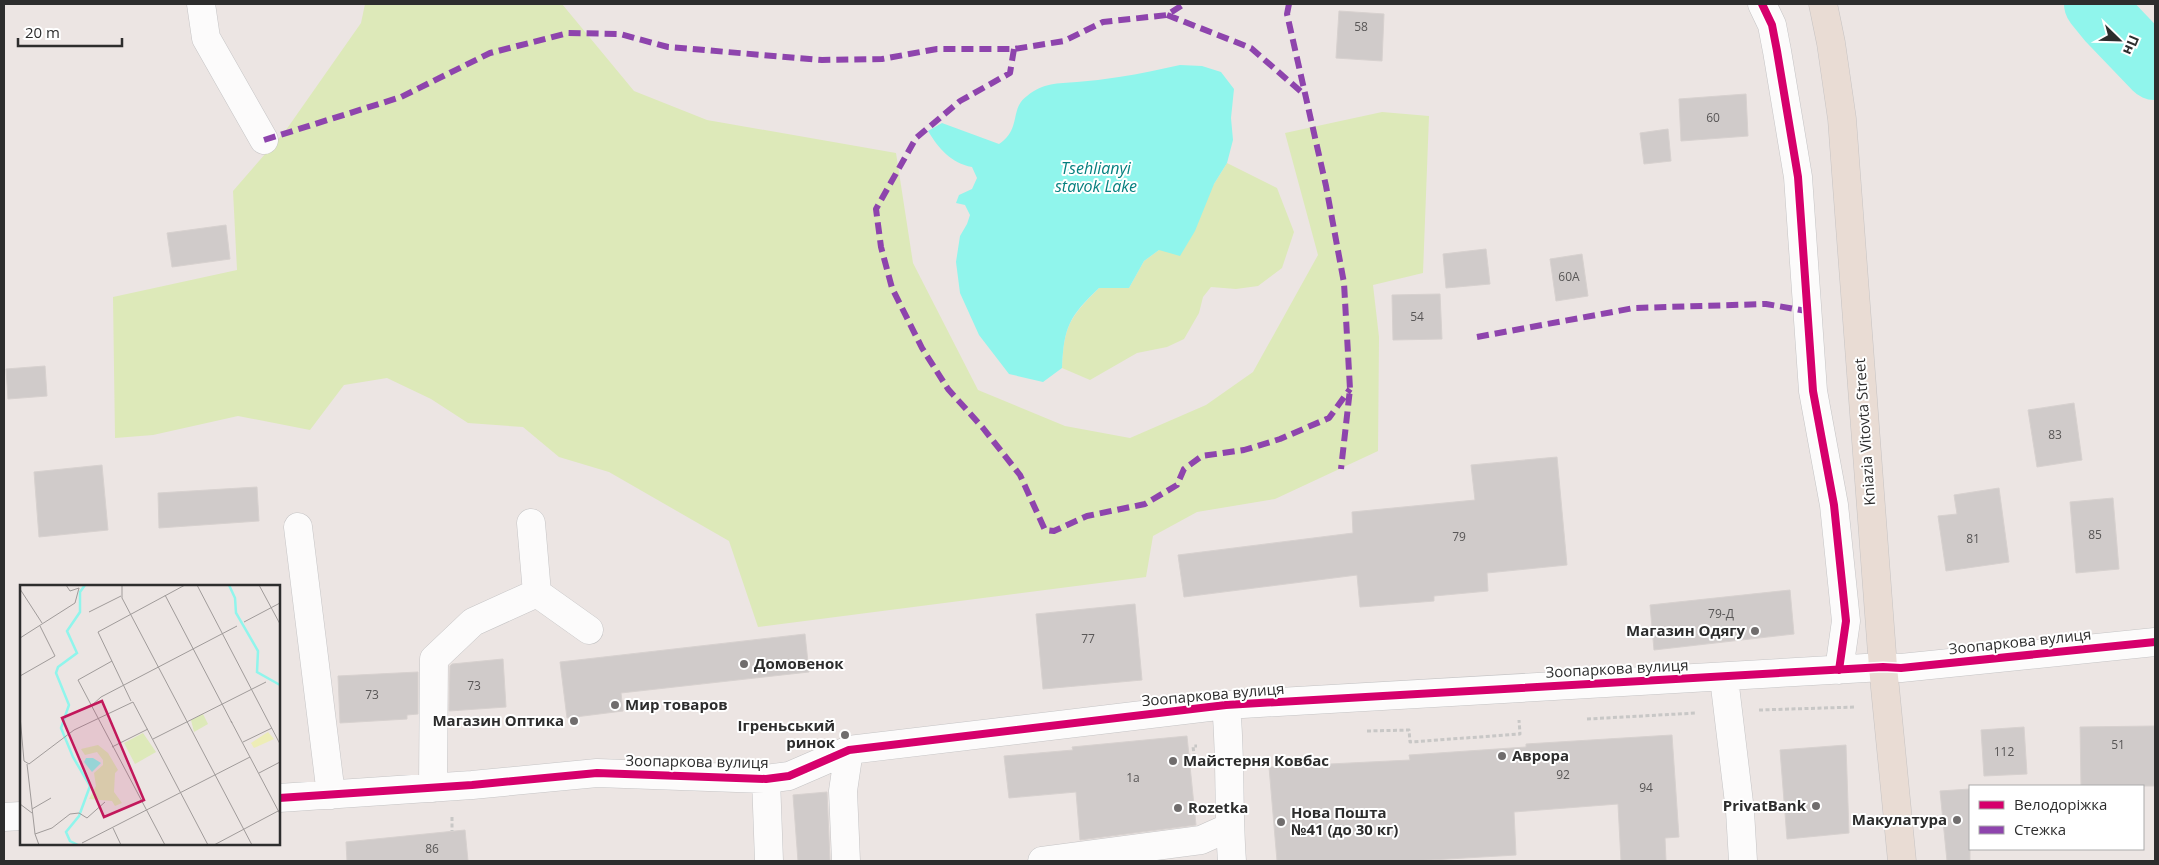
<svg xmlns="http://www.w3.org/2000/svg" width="2159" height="865" font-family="'Open Sans',sans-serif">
  <rect width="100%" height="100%" fill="#ece5e3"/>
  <!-- green -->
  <path fill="#dde9b9" d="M365 4H562L634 91 707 120 896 153 913 263 978 390 1065 426 1130 438 1206 405 1253 372 1318 255 1285 133 1382 112 1429 116 1423 273 1373 285 1379 337 1378 451 1275 499 1197 512 1153 536 1146 577 758 627 729 541 609 472 559 457 523 427 468 423 431 399 387 378 344 385 310 430 238 416 153 435 115 438 113 297 237 270 233 191 286 130 361 23Z
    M1227 163 1277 188 1294 232 1282 268 1258 286 1236 289 1211 287 1203 297 1199 313 1184 339 1167 347 1137 353 1090 380 1062 368C1064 326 1069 318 1099 288H1129L1144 261 1159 250 1214 184Z"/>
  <!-- water -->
  <path fill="#90f5ec" d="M1180 65 1202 66 1221 72 1234 89 1231 118 1233 140 1227 163 1214 184 1195 231 1180 256 1159 250 1144 261 1129 288H1099C1069 317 1064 326 1062 368L1043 382 1009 374 979 335 960 293 956 262 960 236 967 224 970 215 965 205 956 203 959 195 972 189 977 178 972 167C951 163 939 149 928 131L942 123 999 144C1022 129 1009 109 1027 96 1044 82 1057 84 1077 82 1091 81 1105 79 1119 77 1140 74 1160 69 1180 65Z"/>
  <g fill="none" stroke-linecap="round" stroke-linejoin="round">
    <!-- river -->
    <path stroke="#90f5ec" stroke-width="62" d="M2095 4 2108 20 2155 69"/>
  </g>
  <!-- building -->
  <path fill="#d0cbca" stroke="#d7d1cf" d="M1339 11 1384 14 1382 61 1336 58Z
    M1746 94 1748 136 1681 141 1679 99Z
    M1668 129 1671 161 1644 164 1640 133Z
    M226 225 230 259 172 267 167 233Z
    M1486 249 1490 284 1446 288 1443 254Z
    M1582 254 1588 296 1556 301 1550 259Z
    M1440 294 1442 339 1393 340 1392 295Z
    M45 366 47 396 8 399 6 369Z
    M2074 403 2082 460 2037 467 2028 410Z
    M1557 457 1567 565 1487 573 1488 591 1434 596V601L1360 607 1357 575 1184 597 1178 555 1353 533 1352 512 1475 500 1471 465Z
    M102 465 108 530 39 537 34 472Z
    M257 487 259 521 159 528 158 493Z
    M1999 488 2009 562 1946 571 1938 516 1957 514 1954 495Z
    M2113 498 2119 569 2076 573 2070 502Z
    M1790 590 1794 634 1654 650 1650 605Z
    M1135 604 1142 680 1043 689 1036 614Z
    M805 634 809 672 621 693 623 711 567 718 560 662Z
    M503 659 506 707 449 711 450 666 452 664Z
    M418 672V714L407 715V719L340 723 338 676Z
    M2155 726V786H2081L2080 727Z
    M2024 727 2027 774 1984 776 1981 730Z
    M1672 735 1679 837 1665 838 1666 861H1621L1618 804 1514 812 1516 855 1413 861H1277L1269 767 1410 760 1409 755 1526 747V744Z
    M1187 736 1196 825 1080 840 1076 792 1009 798 1004 756 1073 750 1072 747Z
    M1846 745 1849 833 1787 839 1780 750Z
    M1970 789V861H1947L1940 791Z
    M827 792 830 861H798L793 795Z
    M465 830 468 861H347L346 842Z"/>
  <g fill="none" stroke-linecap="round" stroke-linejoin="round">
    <!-- minor casing -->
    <g stroke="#c5c4c5" stroke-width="29">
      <path id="minor" d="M201 4 206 38 264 140
        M1762 4 1772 25 1777 51 1798 177 1813 391 1834 505 1846 621 1839 670
        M531 523 537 593
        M298 527 331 795
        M1724 678 1740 811 1743 861
        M1226 705C1231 757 1228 809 1232 861
        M766 779 769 861
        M433 788 434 659 473 622 537 593 589 630
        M279 798 472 785 597 773 766 779 789 776 849 750 1226 705 1883 667 1901 668 2155 642
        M4 817 21 816
        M846 861 843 791 849 750
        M1042 861 1201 840 1230 827"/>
    </g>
    <!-- major casing -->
    <g stroke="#c6c3c3" stroke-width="29">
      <path id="major" d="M1823 4 1831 43 1842 119 1883 667 1902 861"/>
    </g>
    <!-- path -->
    <path stroke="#c8c7c6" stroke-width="3" stroke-dasharray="4 2.5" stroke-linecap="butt" d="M1759 710 1856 707
      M1587 719 1696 713
      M1367 731 1409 730 1410 742 1520 734 1519 720
      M1195 764 1193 746H1197
      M452 817V831"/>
    <!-- minor -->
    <use href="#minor" stroke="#fcfbfb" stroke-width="28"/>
    <!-- major -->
    <use href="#major" stroke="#e9dcd4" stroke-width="28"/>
    <!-- quiet -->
    <path stroke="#8e44ad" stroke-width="6" stroke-dasharray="12 6" stroke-linecap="butt" d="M1289 4 1287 14 1326 186 1344 283 1350 389 1341 469
      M1167 15 1251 48 1306 96
      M1014 49 1010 73 960 101 916 138 876 209 881 247 892 288 922 348 948 389 983 428 1020 475 1045 530 1054 531 1087 516 1145 504 1177 485 1184 469 1202 456 1244 450 1280 439 1329 418 1350 389
      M264 140 401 97 490 53 568 33 620 34 668 47 822 60 882 59 937 49H1014L1064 41 1103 22 1167 15 1184 4
      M1477 337 1634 308 1766 304 1807 311"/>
    <!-- cycleway casing -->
    <g stroke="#fff" stroke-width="11">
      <path id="cycleway" d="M1762 4 1772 25 1777 51 1798 177 1813 391 1834 505 1846 621 1839 670
        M279 798 472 785 597 773 766 779 789 776 849 750 1226 705 1883 667 1901 668 2155 642"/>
    </g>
    <!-- cycleway -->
    <use href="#cycleway" stroke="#d6006c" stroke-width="8"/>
  </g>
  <!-- markers -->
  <g fill="#706d6d" stroke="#fff" stroke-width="2">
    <circle cx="1755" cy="631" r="5"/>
    <circle cx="744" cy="664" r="5"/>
    <circle cx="615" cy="705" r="5"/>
    <circle cx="574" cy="721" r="5"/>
    <circle cx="845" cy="735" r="5"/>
    <circle cx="1502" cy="756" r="5"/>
    <circle cx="1173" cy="761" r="5"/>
    <circle cx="1816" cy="806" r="5"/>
    <circle cx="1178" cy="808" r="5"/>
    <circle cx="1957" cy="820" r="5"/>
    <circle cx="1281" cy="822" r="5"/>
  </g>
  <g text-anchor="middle" stroke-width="4" stroke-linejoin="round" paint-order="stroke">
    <!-- number labels -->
    <g font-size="12" fill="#585656">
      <text x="1361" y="31">58</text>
      <text x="1713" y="122">60</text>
      <text x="1569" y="281">60А</text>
      <text x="1417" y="321">54</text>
      <text x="2055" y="439">83</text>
      <text x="2095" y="539">85</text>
      <text x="1459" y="541">79</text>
      <text x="1973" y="543">81</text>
      <text x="1721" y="618">79-Д</text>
      <text x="1088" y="643">77</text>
      <text x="474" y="690">73</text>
      <text x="372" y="699">73</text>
      <text x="2118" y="749">51</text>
      <text x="2004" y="756">112</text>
      <text x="1563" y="779">92</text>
      <text x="1133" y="782">1а</text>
      <text x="1646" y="792">94</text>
      <text x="432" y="853">86</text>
    </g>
    <!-- street labels -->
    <g font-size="15" fill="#2d2d2d" stroke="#fff">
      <text transform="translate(1865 432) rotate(-94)" y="5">Kniazia Vitovta Street</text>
      <text transform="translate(2020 642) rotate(-6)" y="5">Зоопаркова вулиця</text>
      <text transform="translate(1617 669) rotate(-3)" y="5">Зоопаркова вулиця</text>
      <text transform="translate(1213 695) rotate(-5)" y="5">Зоопаркова вулиця</text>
      <text transform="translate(697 762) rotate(1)" y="5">Зоопаркова вулиця</text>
    </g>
    <!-- poi labels -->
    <g font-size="15" font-weight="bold" fill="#2d2d2d" stroke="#fff" text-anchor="start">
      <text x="1745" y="636" text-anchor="end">Магазин Одягу</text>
      <text x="754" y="669">Домовенок</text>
      <text x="625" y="710">Мир товаров</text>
      <text x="564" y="726" text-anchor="end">Магазин Оптика</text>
      <text x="835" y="731" text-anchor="end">Ігреньський<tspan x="835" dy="17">ринок</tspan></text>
      <text x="1512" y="761">Аврора</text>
      <text x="1183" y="766">Майстерня Ковбас</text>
      <text x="1806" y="811" text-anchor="end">PrivatBank</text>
      <text x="1188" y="813">Rozetka</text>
      <text x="1291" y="818">Нова Пошта<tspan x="1291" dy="17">№41 (до 30 кг)</tspan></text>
      <text x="1947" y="825" text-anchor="end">Макулатура</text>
    </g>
    <!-- water labels -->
    <g font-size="16" font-style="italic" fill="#05807f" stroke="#fff">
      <text x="1096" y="174">Tsehlianyi<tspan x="1096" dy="18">stavok Lake</tspan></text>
    </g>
  </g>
  <!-- overview -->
  <g transform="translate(20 585)">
    <rect width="260" height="260" fill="#ece5e3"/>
    <path d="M183 129 188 139 174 147 171 135ZM123 148 136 167 115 179 104 158ZM78 160 88 168 98 185 95 188 94 207 102 218 95 221 92 216 69 214 76 201 74 188 83 180V175L77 167 65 170 61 164Z" fill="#dde9b9"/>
    <path d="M248 147 254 154 234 163 231 158Z" fill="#ededb6"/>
    <path d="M66 173H73L81 178 72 187 64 177Z" fill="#90f5ec"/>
    <path fill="none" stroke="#90f5ec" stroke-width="2.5" d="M209 0 215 13 216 28 238 66 237 87 260 100M58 260 50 256 46 247 59 231 70 201 53 172 41 143 49 120 36 88 38 82 57 68 47 46 60 27V7L65 0"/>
    <path fill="none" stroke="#a09b9a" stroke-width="1" d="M46 0 50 6 59 3M102 0V13L232 260M177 0 260 159M239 0 260 39M0 4 22 38M145 10 212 138M69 27 101 11M224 37 260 18M0 53 55 18 59 3M92 76 58 95 145 260M0 91 35 71 20 41M111 116 78 47 165 0M71 121 81 112 217 41M0 131 4 176 9 179 54 145 113 117 188 260M211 136 260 229M133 154 246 97M223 157 252 143M92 162 128 144M7 179 15 249 19 260M239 188 260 177M0 219 12 228M12 224 31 213M93 243 101 260M15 249 32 243 50 229 59 228 67 233 85 217M62 258 230 172M194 260 260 225"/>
    <path fill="#c2185b" fill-opacity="0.15" stroke="#c2185b" stroke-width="2.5" d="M82 116 124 215 84 232 42 133Z"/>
    <rect width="260" height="260" fill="none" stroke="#2d2d2d" stroke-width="2.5"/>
  </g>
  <!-- border -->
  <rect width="2159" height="865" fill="none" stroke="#2d2d2d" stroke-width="10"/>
  <!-- legend -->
  <rect x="1969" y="785" width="175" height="65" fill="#ffffff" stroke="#ababab"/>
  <rect x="1979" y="801" width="25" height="8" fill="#d6006c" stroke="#ababab"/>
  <text x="2014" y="810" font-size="15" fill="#2d2d2d">Велодоріжка</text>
  <rect x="1979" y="826" width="25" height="8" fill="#8e44ad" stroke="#ababab"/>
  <text x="2014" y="835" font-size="15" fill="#2d2d2d">Стежка</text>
  <!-- north arrow -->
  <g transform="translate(2119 40) rotate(113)" stroke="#ffffff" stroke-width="4" paint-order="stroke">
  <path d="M0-4L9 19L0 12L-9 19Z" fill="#2d2d2d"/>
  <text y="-8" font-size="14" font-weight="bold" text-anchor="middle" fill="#2d2d2d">Пн</text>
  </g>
  <!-- scale -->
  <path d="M18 38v8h104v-8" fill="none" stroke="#2d2d2d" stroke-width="2.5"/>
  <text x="25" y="38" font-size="15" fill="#2d2d2d" stroke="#ffffff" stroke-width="4" paint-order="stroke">20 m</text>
</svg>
